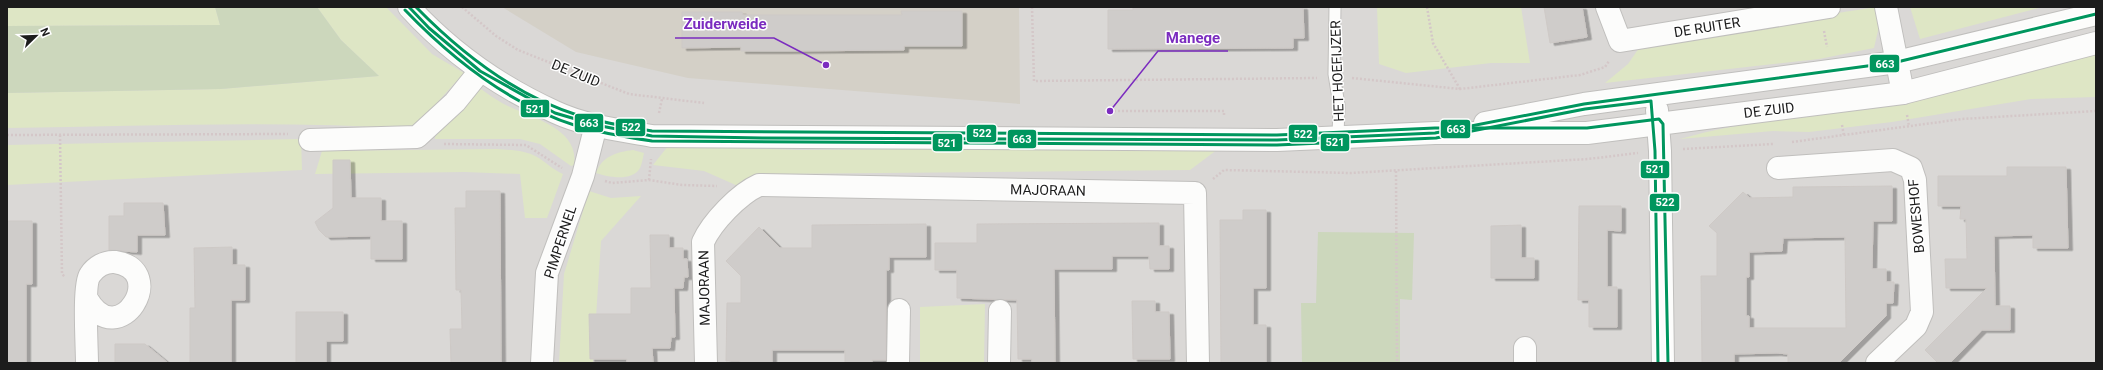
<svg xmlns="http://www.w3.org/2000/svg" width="2103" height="370" font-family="Roboto,sans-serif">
  <defs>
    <filter id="shadow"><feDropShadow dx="4.5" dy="2.5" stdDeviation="0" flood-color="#0004"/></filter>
  </defs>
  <rect width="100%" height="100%" fill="#ebe8e5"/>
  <!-- residential -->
  <path fill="#dad8d6" d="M7 7H2096V363H7Z"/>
  <!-- construction -->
  <path fill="#d4d0c7" d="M502 7H1019L1020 104 688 78 576 52Z"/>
  <!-- grass -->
  <path fill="#dee6c5" d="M7 7H215L220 25 7 26Z
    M317 7H386L432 54 464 73 413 129C278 120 142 126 7 128V93L221 89 379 76 341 40Z
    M1377 7H1521L1530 63H1491L1406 73 1379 64Z
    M1877 7 1880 22 1874 48 1819 59 1605 83 1628 64 1639 48 1680 37Z
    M1910 7H2043L1920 39Z
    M2096 52V97L2031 99 1892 122 1809 132 1773 131 1680 139C1736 122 1796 118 1854 108 1936 95 2016 77 2096 52Z
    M481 89C488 94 495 99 502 103 528 117 580 127 574 165L571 166 540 144 520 139H435L436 128 468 96Z
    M301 139 302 170 7 185V145Z
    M668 146 799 150 1183 147 1218 149 1190 170 770 174 744 181 738 186 704 171 653 165Z
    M497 149C511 150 525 150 537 157 546 162 553 170 563 174L547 218H525L520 174 465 172 315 174 322 151Z
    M633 150 644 153C643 157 642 164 640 168 632 182 608 177 596 173 602 156 617 152 633 150Z
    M589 191 611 198 641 196 601 241 593 363H559L564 274Z
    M985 304 984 363H920V307Z"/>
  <!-- forest -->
  <path fill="#ccd7bc" d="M215 7H317L341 40 379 76 221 89 7 93V26L220 25Z
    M1318 232 1414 233 1412 300 1400 299V363H1302L1301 303H1316Z"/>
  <!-- building -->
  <path fill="#cfccca" stroke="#cec9c6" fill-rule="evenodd" filter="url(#shadow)" d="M1133 7H1303L1304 38H1293V48L1108 49V10H1133Z
    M1544 7H1582L1587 37 1550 43Z
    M901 11H962V46H904V50L788 51H741V47L682 48V12H742L743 15H902Z
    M333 160H350L351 198H381V221H402V259H371V236L326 237 319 230 315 222 333 208Z
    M2007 167H2066L2068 248H2033V235L1994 236 1995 306H2010V330H1982L1950 363H1938L1925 350 1987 288H1946L1945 259H1967L1966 219H1960L1961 206H1938V176H2007Z
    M1892 186V221H1873L1872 269H1886V282H1894L1893 303H1886V316L1839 363H1788V354L1777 353 1734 354V363H1702L1701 276H1717V233L1709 226 1743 192 1750 198 1793 197V187ZM1845 237 1846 328H1749V316H1746V277H1749V252L1782 251 1783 238Z
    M466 191H500L501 363H451L450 329H462L461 290H456L455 208H466Z
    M124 203H163L165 235H137V252L109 250V216H124Z
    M1579 206H1621V231L1607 230V287H1617V327H1589V300H1578Z
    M1243 210H1266V288H1253V325H1266V363H1221L1220 220H1243Z
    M7 221H32V284H26V363H7Z
    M1159 223V246H1169V269H1150L1149 256H1112V269H1054L1055 363H1032V359H1018L1017 300 957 298V270H935V243H977V224Z
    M926 224V257H889V270H886V360H872V363H845V350H772V363H740V361H726L727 303H741V276L726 261 759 227 780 248H812V225Z
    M1521 225V258H1534V278H1491V226Z
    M650 235H669V248H683V259H687L688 277H684L683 288H674L675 337H671L670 348H652L653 363H627V359H590L589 314H631V288H651Z
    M232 247V265H245V300H231V363H190V308H195L194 248Z
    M1132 301H1155V312H1169L1170 359H1133Z
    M296 312H343V341H326V363H296Z
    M115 344H145L168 363H115Z"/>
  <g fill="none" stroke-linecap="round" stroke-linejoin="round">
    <!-- service casing -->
    <g stroke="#c0bfbd" stroke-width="13">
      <path id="service" d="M1335 7 1334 74 1339 105 1338 136"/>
    </g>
    <!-- minor casing -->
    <g stroke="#c0bfbd" stroke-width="24">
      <path id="minor" d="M1607 7 1620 41 1829 7
        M1886 7 1903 93
        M310 140 417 137 455 102 480 71
        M1778 168 1893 160 1911 168 1915 180 1922 312 1916 326 1877 363
        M1525 348V363
        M87 363C87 347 83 285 90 275 95 267 105 261 115 262 170 270 119 354 87 299
        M542 363 547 273 583 176 596 125
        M706 363 703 242C712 222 739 194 759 185L1195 193 1198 363
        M898 363 899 310
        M999 363 1000 311"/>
    </g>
    <!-- tertiary casing -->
    <g stroke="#c0bfbd" stroke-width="24">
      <path id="tertiary" d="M409 7C450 52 500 87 555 112 585 126 620 130 652 136L1277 140 1435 133H1587L1903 93 2096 43
        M1657 110 1660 151 1663 363
        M1485 123 1584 104 1897 62 2096 14"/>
    </g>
    <!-- path -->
    <path stroke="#d4c7c8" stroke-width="2.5" stroke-dasharray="2 2" stroke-linecap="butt" d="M462 7 496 36 518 50 629 94 704 103
      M1032 7 1034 81 1317 78
      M1427 7 1433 43 1460 89
      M1824 31 1827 47
      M1352 78 1460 89 1580 75 1605 67 1609 61
      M1110 111H1224V117
      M659 113 662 99
      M1907 115 1909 126
      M1842 125 1844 136
      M7 135 288 134
      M60 135 62 274 65 277
      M1792 142 1962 119 2096 111
      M444 144 526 145 562 168
      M1683 149 1773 144
      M1396 171 1397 363
      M1213 179 1224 170 1351 173 1588 159 1638 153
      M649 180 651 159
      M605 181 612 183 649 180 682 185 717 186"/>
    <!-- service -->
    <use href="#service" stroke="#fcfcfb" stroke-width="11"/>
    <!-- minor -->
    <use href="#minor" stroke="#fcfcfb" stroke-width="22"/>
    <!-- tertiary -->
    <use href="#tertiary" stroke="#fcfcfb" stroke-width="22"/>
    <!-- bus-1 casing -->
    <g stroke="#fff" stroke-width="6">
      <path id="bus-1" d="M409 7 429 28 480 71 555 113 596 125 652 136 762 138 1277 140 1435 133 1584 104 1897 62 2096 14"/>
    </g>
    <!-- bus-2 casing -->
    <g stroke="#fff" stroke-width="6">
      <path id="bus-2" d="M405 10C452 59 511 105 577 126 601 133 626 137 652 141L1277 145 1436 138 1585 109 1651 101 1655 151 1658 363"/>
    </g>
    <!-- bus-3 casing -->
    <g stroke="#fff" stroke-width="6">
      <path id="bus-3" d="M416 7C461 53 518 97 580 116 604 123 628 127 652 131L1277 135 1435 128H1587L1659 119 1663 124 1668 363"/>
    </g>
    <!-- bus-1 -->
    <use href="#bus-1" stroke="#00965e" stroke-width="3"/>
    <!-- bus-2 -->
    <use href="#bus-2" stroke="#00965e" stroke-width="3"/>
    <!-- bus-3 -->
    <use href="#bus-3" stroke="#00965e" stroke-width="3"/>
  </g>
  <g text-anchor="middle" stroke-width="3" stroke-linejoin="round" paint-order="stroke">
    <!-- street labels -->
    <g font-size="14" fill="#1c1c1c" stroke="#fff">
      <text transform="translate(1707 27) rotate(-9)" y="5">DE RUITER</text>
      <text transform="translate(1337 71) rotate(-92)" y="5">HET HOEFIJZER</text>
      <text transform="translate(576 73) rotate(22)" y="5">DE ZUID</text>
      <text transform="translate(1769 110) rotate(-7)" y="5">DE ZUID</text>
      <text transform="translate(1048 190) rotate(1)" y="5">MAJORAAN</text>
      <text transform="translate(1916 216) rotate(-95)" y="5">BOWESHOF</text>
      <text transform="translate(560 242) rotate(-72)" y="5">PIMPERNEL</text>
      <text transform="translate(704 288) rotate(-91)" y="5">MAJORAAN</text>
    </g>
  </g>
  <!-- callouts -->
  <path fill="none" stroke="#7b2cbf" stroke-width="1.5" d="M826 65L774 38H675M1110 111L1158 51H1228"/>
  <g fill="#7b2cbf" stroke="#fff" stroke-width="1.5">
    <circle cx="826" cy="65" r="4"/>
    <circle cx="1110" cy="111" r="4"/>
  </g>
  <g font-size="15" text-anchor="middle" font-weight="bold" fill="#7b2cbf" stroke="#fff" stroke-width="3" stroke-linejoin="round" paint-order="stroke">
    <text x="725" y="29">Zuiderweide</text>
    <text x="1193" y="43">Manege</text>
  </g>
  <g stroke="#fff" stroke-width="1.5">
    <rect x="1869" y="54" width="31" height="19" rx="4" fill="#00965e"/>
    <rect x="520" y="99" width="30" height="19" rx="4" fill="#00965e"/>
    <rect x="574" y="113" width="30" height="20" rx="4" fill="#00965e"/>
    <rect x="615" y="118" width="31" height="19" rx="4" fill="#00965e"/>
    <rect x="1440" y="119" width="31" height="20" rx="4" fill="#00965e"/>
    <rect x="966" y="124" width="31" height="19" rx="4" fill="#00965e"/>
    <rect x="1288" y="124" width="30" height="19" rx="4" fill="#00965e"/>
    <rect x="1007" y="129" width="30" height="20" rx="4" fill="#00965e"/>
    <rect x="1320" y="133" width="30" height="19" rx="4" fill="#00965e"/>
    <rect x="932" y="133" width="31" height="19" rx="4" fill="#00965e"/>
    <rect x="1640" y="160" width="30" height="19" rx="4" fill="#00965e"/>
    <rect x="1649" y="193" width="31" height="19" rx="4" fill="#00965e"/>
  </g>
  <g font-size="11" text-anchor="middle" font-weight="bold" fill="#fff">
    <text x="1885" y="68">663</text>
    <text x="535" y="113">521</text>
    <text x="589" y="127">663</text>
    <text x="631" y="131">522</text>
    <text x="1456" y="133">663</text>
    <text x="982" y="137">522</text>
    <text x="1303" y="138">522</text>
    <text x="1022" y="143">663</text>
    <text x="1335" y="146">521</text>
    <text x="947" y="147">521</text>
    <text x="1655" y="173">521</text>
    <text x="1665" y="206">522</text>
  </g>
  <!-- border -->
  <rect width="2103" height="370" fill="none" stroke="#1c1c1c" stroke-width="16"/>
  <!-- north arrow -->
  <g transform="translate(36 36) rotate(67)" stroke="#ffffff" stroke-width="3" paint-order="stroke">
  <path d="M0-3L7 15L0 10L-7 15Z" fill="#1c1c1c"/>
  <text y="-6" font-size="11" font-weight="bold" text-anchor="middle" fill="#1c1c1c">N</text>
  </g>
</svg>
